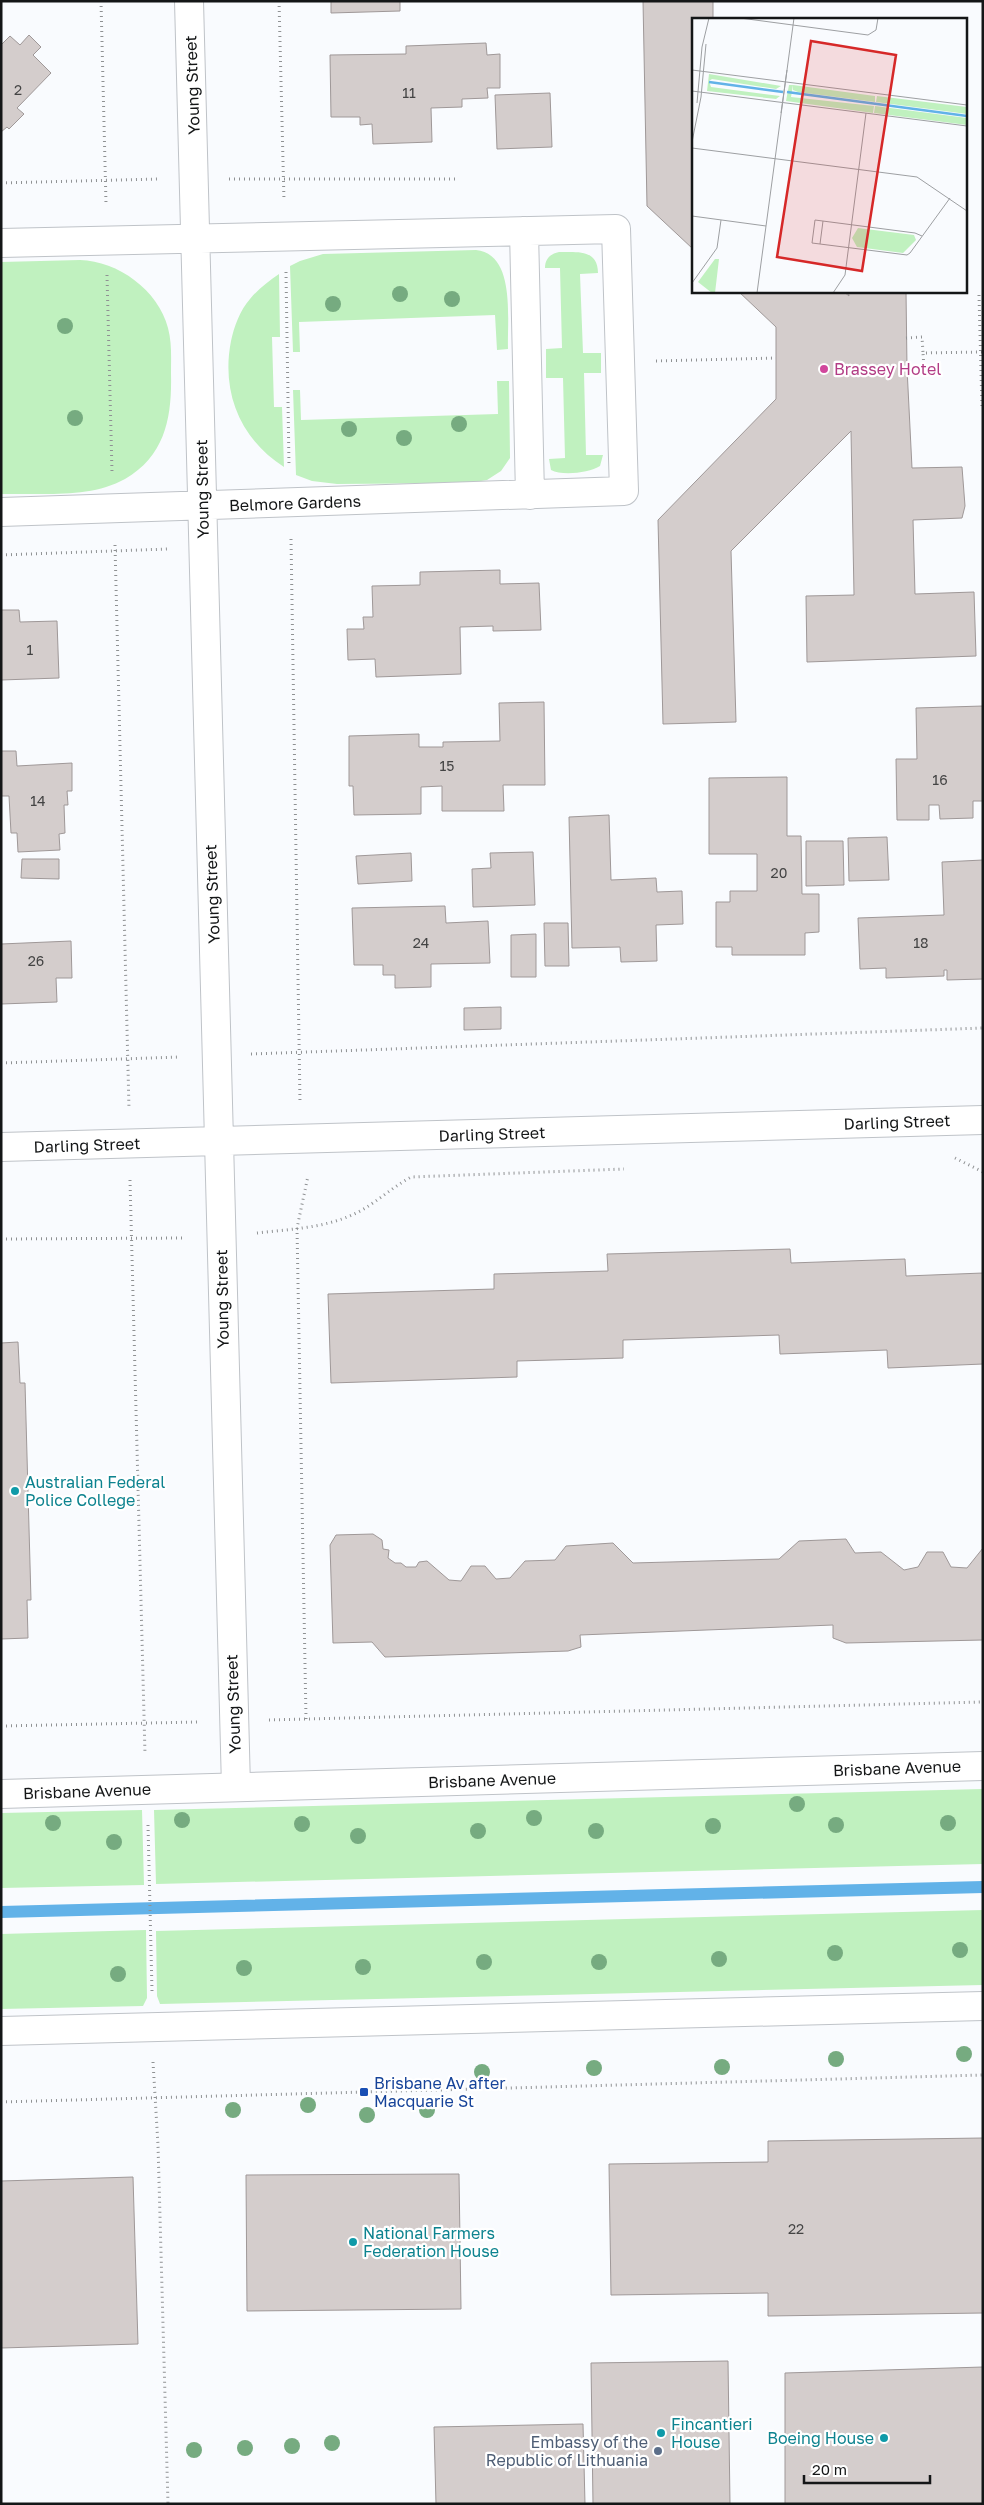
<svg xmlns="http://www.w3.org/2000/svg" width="984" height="2505" font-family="'Golos Text',sans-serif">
  <rect width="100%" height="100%" fill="#f9fbfe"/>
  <!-- green -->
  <path fill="#c0f1bf" d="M476 250C516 254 507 320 508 349L497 350 495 315 299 322 300 352H293L290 266 300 261 323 254Z
    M559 252C577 252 598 249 598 273L580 274 583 353H601V373H584L586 455H603L600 466C589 473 562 476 551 470L549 459 565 458 563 378H546V349L562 348 560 268H545C545 259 550 254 559 252Z
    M80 260C118 261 158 290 168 328 172 343 171 358 171 373 172 416 166 455 125 479 89 499 41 493 1 494V262Z
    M279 274 280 337H272L274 407H282L284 467C240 439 221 392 231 341 234 327 240 310 250 299 258 289 269 281 279 274Z
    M497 381H509L510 458 501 471 487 480 469 483 337 484 312 481 296 475 293 390H300L301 420 498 414Z
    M983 1789V1864L156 1884 154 1810Z
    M142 1810 144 1885 1 1888V1813Z
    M983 1910V1985L160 2004 157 1996 156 1931Z
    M146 1930 147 1998 143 2006 1 2009V1934Z"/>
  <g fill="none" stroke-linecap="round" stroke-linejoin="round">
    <!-- stream -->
    <path stroke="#62b2e8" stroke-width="12" d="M1 1912 983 1887"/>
  </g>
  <!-- building -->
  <path fill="#d4cdcc" stroke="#9f9898" d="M331 1H400V11L331 13Z
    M643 1H713V19H693V249L647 206Z
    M29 35 41 47 33 55 51 73 17 108 24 114 9 129 7 127 1 132V45L10 36 20 45Z
    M486 43 487 55 500 54V88H487L488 98 462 99V107L431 108 432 142 373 144 372 124 360 125V117H331L330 55 406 54V46Z
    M550 93 552 147 497 149 495 95Z
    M738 291H843L849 296 848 291H906L907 368 912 468 962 467 965 506 962 518 913 520 915 594 974 592 976 656 807 662 806 596 854 595 851 431 731 551 736 722 663 724 658 520 776 399V327Z
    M500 570V584L539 583 541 630 493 631V626L460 627 461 674 376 677 375 659 348 660 347 629H364L363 617H373L372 586 420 585V572Z
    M1 610H19L20 622 57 621 59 678 1 680Z
    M544 702 545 785H503L504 811H442V786L421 787V814L354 815 353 786H349V736L419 734V747H443V742L500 741 499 703Z
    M983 706V801H973V818L940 819 939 805H929V820H897L896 759H917L916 708Z
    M1 751H16L17 766 72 763V791H67L68 805H64L65 833 59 834 60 850 18 852 17 833H11L9 796H1Z
    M787 777V836H801L802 894H819V932L805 933V955H732V947H716V902H730V891H757V854H709V778Z
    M609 815 611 880 656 878 657 892 682 891 683 924 656 925 657 961 621 962 620 947 572 948 569 817Z
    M887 837 889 880 849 881 848 838Z
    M806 841H843L844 885 806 886Z
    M533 852 535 905 473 907 472 869 491 868 490 853Z
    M411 853 412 881 358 884 356 856Z
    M22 859H59V879L21 878Z
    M983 860V979L947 980V970H944V976L886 978V968L860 969 858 918 944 915 942 862Z
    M445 906 446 923 488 921 490 963 431 964V987L395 988V975H383V965H354L352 908Z
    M544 923H568L569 966H545Z
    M536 934V977H511V935Z
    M71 941 72 978H56L57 1002 1 1004V944Z
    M501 1007V1029L464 1030V1008Z
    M790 1249 791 1263 905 1259 906 1276 983 1273V1364L888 1368 887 1350 780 1354 779 1335 623 1340V1358L517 1361V1377L331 1383 328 1294 494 1289V1274L608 1271 607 1254Z
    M18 1342 20 1383H25L31 1600H27L28 1638 1 1639V1343Z
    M373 1534 382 1540 383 1549 389 1550 388 1558 395 1563H401L406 1567H416L419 1562 427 1561 449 1580 461 1581 471 1566H485L496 1579 510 1578 525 1561 555 1560 566 1546 613 1543 633 1563 779 1559 799 1541 846 1539 855 1553 881 1552 904 1570 918 1567 927 1552H943L951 1567 967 1568 983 1548V1640L846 1643 833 1638V1625L580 1635 581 1647 568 1651 385 1657 372 1642 333 1643 330 1545 336 1535Z
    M983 2138V2313L768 2316V2293L611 2295 609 2164 768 2162V2141Z
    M459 2174 461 2309 247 2311 246 2175Z
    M133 2177 138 2344 1 2348V2181Z
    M728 2361 730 2504H593L591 2363Z
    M983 2367V2504H785V2373Z
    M583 2424 585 2504H436L434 2427Z"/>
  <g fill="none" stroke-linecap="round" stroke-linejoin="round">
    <!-- minor casing -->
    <g stroke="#bfc3c8" stroke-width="30">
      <path id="minor" d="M189 1 236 1787
        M524 231 530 495
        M1 243 616 229 624 491 1 512
        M1 1147 983 1120"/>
    </g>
    <!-- major casing -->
    <g stroke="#bfc3c8" stroke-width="30">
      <path id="major" d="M1 1794 983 1766
        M1 2031 983 2006"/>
    </g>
    <!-- path -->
    <path stroke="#8f9193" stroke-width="3" stroke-dasharray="1 4" stroke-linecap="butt" d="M101 1 106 204
      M279 1 284 201
      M229 179H456
      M1 183 158 179
      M286 272 289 466
      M107 275 112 472
      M979 295 982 409
      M906 338 922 337 923 353
      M656 361 776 358
      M907 368H924L923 353 983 352
      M291 539 300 1103
      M115 545 129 1109
      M1 555 168 549
      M251 1054 983 1028
      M1 1063 180 1057
      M955 1158 983 1172
      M130 1180 145 1754
      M257 1233C292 1229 330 1228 362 1210 379 1200 393 1187 411 1177L624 1169
      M1 1239 186 1238
      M306 1719 297 1228 308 1176
      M269 1720 983 1702
      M1 1726 198 1722
      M148 1825 152 1991
      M153 2062 158 2145 168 2504
      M1 2102 983 2075"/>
    <!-- minor -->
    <use href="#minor" stroke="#fff" stroke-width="28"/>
    <!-- major -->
    <use href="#major" stroke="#fff" stroke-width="28"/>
  </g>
  <!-- trees -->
  <g fill="#76ab80">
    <circle cx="400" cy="294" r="8"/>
    <circle cx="452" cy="299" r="8"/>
    <circle cx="333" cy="304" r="8"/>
    <circle cx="65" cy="326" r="8"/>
    <circle cx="75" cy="418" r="8"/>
    <circle cx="459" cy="424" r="8"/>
    <circle cx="349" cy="429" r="8"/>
    <circle cx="404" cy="438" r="8"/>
    <circle cx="797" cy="1804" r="8"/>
    <circle cx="534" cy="1818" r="8"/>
    <circle cx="182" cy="1820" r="8"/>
    <circle cx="53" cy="1823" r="8"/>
    <circle cx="948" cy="1823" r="8"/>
    <circle cx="302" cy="1824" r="8"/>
    <circle cx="836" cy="1825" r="8"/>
    <circle cx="713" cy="1826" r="8"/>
    <circle cx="478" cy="1831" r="8"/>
    <circle cx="596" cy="1831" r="8"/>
    <circle cx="358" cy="1836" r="8"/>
    <circle cx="114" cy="1842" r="8"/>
    <circle cx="960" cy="1950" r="8"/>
    <circle cx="835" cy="1953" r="8"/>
    <circle cx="719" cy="1959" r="8"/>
    <circle cx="484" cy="1962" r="8"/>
    <circle cx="599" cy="1962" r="8"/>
    <circle cx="363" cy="1967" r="8"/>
    <circle cx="244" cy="1968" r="8"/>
    <circle cx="118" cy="1974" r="8"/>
    <circle cx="964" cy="2054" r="8"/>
    <circle cx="836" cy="2059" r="8"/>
    <circle cx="722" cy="2067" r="8"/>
    <circle cx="594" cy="2068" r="8"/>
    <circle cx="482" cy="2072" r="8"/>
    <circle cx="308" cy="2105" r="8"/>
    <circle cx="233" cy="2110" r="8"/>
    <circle cx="427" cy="2110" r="8"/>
    <circle cx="367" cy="2115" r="8"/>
    <circle cx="332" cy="2443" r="8"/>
    <circle cx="292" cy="2446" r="8"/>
    <circle cx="245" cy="2448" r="8"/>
    <circle cx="194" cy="2450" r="8"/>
  </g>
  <!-- markers -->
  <circle fill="#d1479c" stroke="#fff" stroke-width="2" cx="824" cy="369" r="5"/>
  <g fill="#0f9aa8" stroke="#fff" stroke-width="2">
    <circle cx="15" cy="1491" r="5"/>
    <circle cx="353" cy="2242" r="5"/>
    <circle cx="661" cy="2433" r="5"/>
    <circle cx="884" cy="2438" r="5"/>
  </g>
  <rect fill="#1a4fb4" stroke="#fff" stroke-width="2" x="359" y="2087" width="10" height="10" rx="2.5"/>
  <circle fill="#5c6f8a" stroke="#fff" stroke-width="2" cx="658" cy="2451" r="5"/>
  <g text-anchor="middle" stroke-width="4.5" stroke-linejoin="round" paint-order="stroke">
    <!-- number labels -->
    <g font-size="14" fill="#444">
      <text x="18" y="95">2</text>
      <text x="409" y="98">11</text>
      <text x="30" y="655">1</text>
      <text x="447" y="771">15</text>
      <text x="940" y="785">16</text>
      <text x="38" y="806">14</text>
      <text x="779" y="878">20</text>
      <text x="421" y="948">24</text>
      <text x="921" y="948">18</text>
      <text x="36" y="966">26</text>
      <text x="796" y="2234">22</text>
    </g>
    <!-- street labels -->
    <g font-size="16" fill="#141617" stroke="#fff">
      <text transform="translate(192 85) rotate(-92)" y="6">Young Street</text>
      <text transform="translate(202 489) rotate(-91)" y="6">Young Street</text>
      <text transform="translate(295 503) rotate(-2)" y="6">Belmore Gardens</text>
      <text transform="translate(212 894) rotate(-92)" y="6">Young Street</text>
      <text transform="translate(897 1122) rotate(-2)" y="6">Darling Street</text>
      <text transform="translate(492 1134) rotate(-2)" y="6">Darling Street</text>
      <text transform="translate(87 1145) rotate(-2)" y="6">Darling Street</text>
      <text transform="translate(222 1299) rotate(-91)" y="6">Young Street</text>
      <text transform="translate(233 1704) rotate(-92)" y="6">Young Street</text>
      <text transform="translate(897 1768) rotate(-2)" y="6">Brisbane Avenue</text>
      <text transform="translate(492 1780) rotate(-2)" y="6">Brisbane Avenue</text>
      <text transform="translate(87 1791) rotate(-2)" y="6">Brisbane Avenue</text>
    </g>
    <!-- hotel labels -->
    <g font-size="16" fill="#b23c85" stroke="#fff" text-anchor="start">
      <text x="834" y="375">Brassey Hotel</text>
    </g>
    <!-- culture labels -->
    <g font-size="16" fill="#0d838f" stroke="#fff" text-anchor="start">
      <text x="25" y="1488">Australian Federal<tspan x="25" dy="18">Police College</tspan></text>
      <text x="363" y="2239">National Farmers<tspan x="363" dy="18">Federation House</tspan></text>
      <text x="671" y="2430">Fincantieri<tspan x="671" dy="18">House</tspan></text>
      <text x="874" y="2444" text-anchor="end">Boeing House</text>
    </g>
    <!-- transit labels -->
    <g font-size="16" fill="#164399" stroke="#fff" text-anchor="start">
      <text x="374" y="2089">Brisbane Av after<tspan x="374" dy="18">Macquarie St</tspan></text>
    </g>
    <!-- service labels -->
    <g font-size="16" fill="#4e5e75" stroke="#fff" text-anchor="end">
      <text x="648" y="2448">Embassy of the<tspan x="648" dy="18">Republic of Lithuania</tspan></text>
    </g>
  </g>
  <!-- overview -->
  <g transform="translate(692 18)">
    <rect width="275" height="275" fill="#f9fbfe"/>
    <path d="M17 56 89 68 84 71 20 61 17 63 19 69 88 78 84 81 15 73ZM97 67H101L99 79 182 88 181 95 94 83ZM101 67 183 78V84L106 74 101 72ZM185 78 275 89V96L184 84ZM183 88 275 100V107L182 95ZM166 210 222 217 224 222 211 235 165 229 160 220ZM23 241H27L23 275H20L6 264Z" fill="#c0f1bf"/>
    <path fill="none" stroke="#62b2e8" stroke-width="2.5" d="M17 64 91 74M95 74 275 98"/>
    <path fill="none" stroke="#9d9fa2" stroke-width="1" d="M48 0 176 17 184 12 186 0M0 52 275 87M0 73 275 108M5 85 10 29 17 0M89 95 95 52M0 124 9 79 14 26M0 130 225 159 275 193M0 198 74 208M230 218 223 215 123 202 120 225 215 237 218 235 258 180M128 226 131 203M0 265 25 230 29 202M65 275 102 0M141 275 153 257 174 95"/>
    <path fill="#d62828" fill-opacity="0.15" stroke="#d62828" stroke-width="2.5" d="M119 23 204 37 170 253 85 239Z"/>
    <rect width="275" height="275" fill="none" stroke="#141617" stroke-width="2.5"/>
  </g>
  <!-- border -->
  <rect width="984" height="2505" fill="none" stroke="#141617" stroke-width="5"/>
  <!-- scale -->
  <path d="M804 2475v8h126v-8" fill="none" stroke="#141617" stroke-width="2.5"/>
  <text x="812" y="2475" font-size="15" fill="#141617" stroke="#ffffff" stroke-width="4" paint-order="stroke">20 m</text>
</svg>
